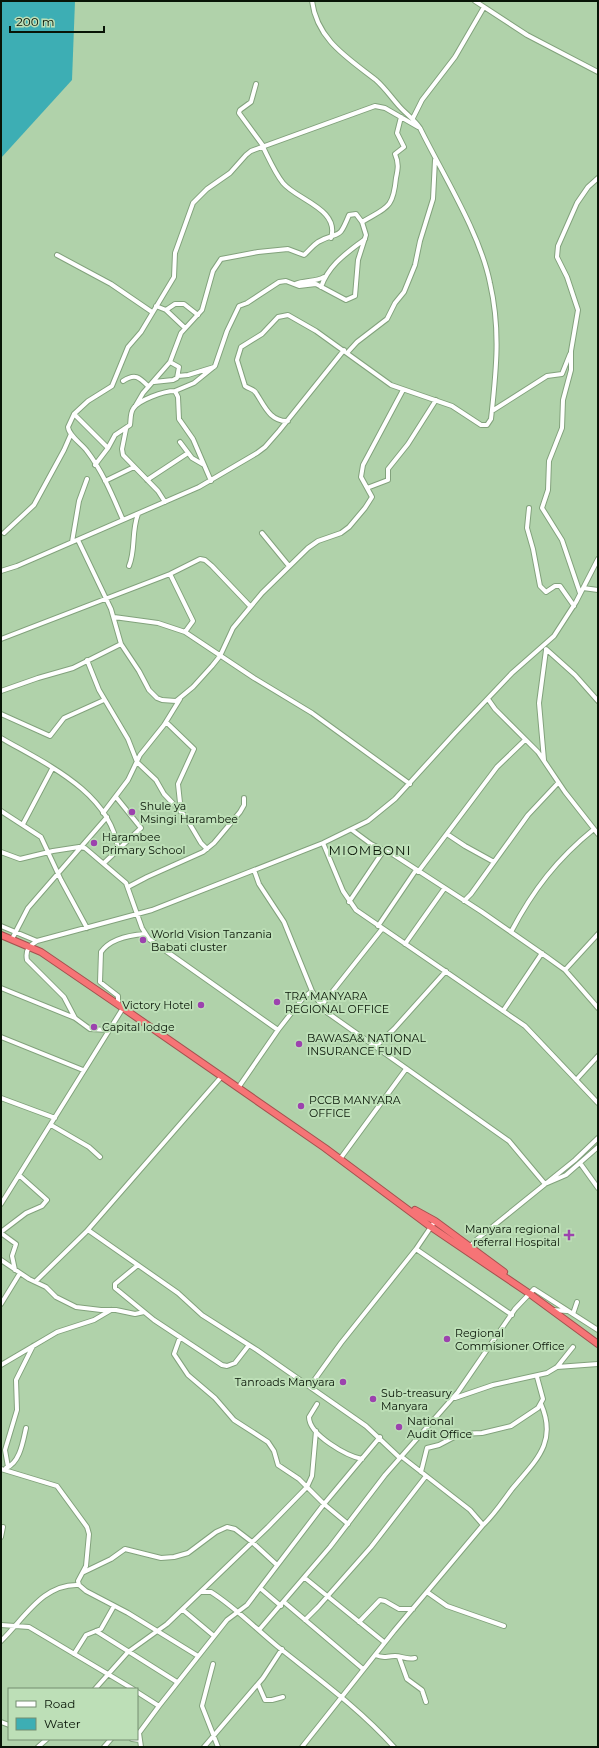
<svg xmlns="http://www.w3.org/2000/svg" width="599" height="1748" font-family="Montserrat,sans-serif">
  <rect width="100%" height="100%" fill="#b0d2aa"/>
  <!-- water -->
  <path fill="#3daeb4" d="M1 1H75L72 80 1 158Z"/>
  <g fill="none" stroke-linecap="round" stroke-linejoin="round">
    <!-- minor casing -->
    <g stroke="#82a27c" stroke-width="6">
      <path id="minor" d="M475 1 527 35 598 72
        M256 84 251 102 240 110 239 113 264 147
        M413 118 422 100 455 57 484 7
        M263 147C269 159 275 173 283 183 297 200 340 209 331 238
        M362 222C387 207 393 209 396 178 398 169 399 163 395 154L404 147 397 133 401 117
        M57 255 111 284 152 312
        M295 284C305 280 315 282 324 277
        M321 287C329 264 347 253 365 239
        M156 306 166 310 185 328
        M166 310 175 304H184L198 315
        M347 353 357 342 387 319 395 303 404 292 415 265 420 241 433 199 435 160
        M178 376 188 375 214 367
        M123 381C135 373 139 377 148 386
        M154 382 173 380 177 378 179 367 170 362
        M136 405 143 393 170 362 181 333 202 310 213 271 221 259 258 252 288 249 304 255C309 251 312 246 318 242 340 230 338 242 349 215L356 214 362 222 366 235 358 260 355 296 346 300 316 284 299 286 286 281 279 282 247 303 239 306 227 331 215 366 194 383 175 391
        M492 411 547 376 562 374 570 354
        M74 414 108 448
        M288 421C270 422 264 405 256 393 254 389 249 389 245 386L237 360 241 347 262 334 278 317 288 315 316 331 391 385 452 406 481 425H487L491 419C496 372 501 331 490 283 480 233 443 175 420 128 414 119 406 114 399 106 391 97 385 88 376 80 348 58 317 40 312 1
        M126 429 122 449 123 455 158 491 165 502
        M180 442 192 458 204 465
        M95 465 108 448 115 435 130 425C131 419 130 414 133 409 138 400 164 391 175 391L178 397 179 419 193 439 211 481
        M147 480 188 453
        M105 481 134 467
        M367 488 388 480V469L408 444 436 400
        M529 508 527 528 533 549 540 586 546 592 555 586H560L574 606
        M123 520C113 497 103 472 87 451 82 444 69 436 68 427L74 414 88 401 112 386 128 347 141 332 174 277 175 253 193 203 207 189 230 173 246 155 251 151 375 106 385 108 418 127
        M4 533 34 505 64 450 71 434
        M262 533 289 566
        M78 540 111 609 121 644 139 671 149 690 157 698 162 700 176 701 193 687 212 666 220 656 233 628 262 593 308 548 318 541 341 533 349 527 365 508 372 497 361 477 363 465 403 390
        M72 542 79 501 87 479
        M129 566C136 549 131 533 138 514
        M1 571 17 566 199 487 257 453 265 447 279 431 344 350
        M170 574 193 621 185 632
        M583 588 598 590
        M580 593 562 540 542 508 548 490 549 461 562 428 563 400 571 370V351L578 310 567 277 557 257 558 246 577 203 588 187 598 178
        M114 617 158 623 185 632 254 678 312 713 410 784
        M1 639 170 574 200 559 205 560 212 566 250 606
        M546 649 575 675 598 701
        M87 660 99 690 128 739 137 762 156 780 164 794 185 816 201 843 207 849
        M1 691 38 678 73 668 121 644
        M488 699 495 709 538 752 565 792 598 834
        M1 714 50 736 64 718 104 700
        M166 722 194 749 178 784 181 812
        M1 738C46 764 110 792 118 849
        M544 760 539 703 546 650
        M1 811 41 837 61 880 87 928
        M103 813 128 780 140 755 164 725 180 699
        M23 824 52 769
        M352 830 371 844 394 855 482 912 547 957 565 970 598 1008
        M447 834 465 846 494 862
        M323 843 343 891 356 910 525 1026 598 1103
        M1 852 20 859 53 851 79 847 85 848 126 883 142 928 149 939 278 1030
        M104 863 141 828 116 797
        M254 870 259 884 284 922 312 991 325 1011 509 1141 545 1184 566 1175 598 1147
        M418 872 497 767 525 740
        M128 887 147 877 203 852 214 843 240 812 244 805V798
        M464 901 471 894 528 815 558 783
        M349 902 384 850
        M1 926 37 941
        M378 926 416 870
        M511 932C533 890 557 859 594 829
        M12 939 28 908 107 817
        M405 944 444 889
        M565 970 598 934
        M1 988 75 1018 90 1029 108 1030
        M118 1004V996L100 982 101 952C110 939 131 935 145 934
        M321 1006 382 929
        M503 1011 542 953
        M75 1018 64 997 27 960C25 950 29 946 37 941L152 910 323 843 368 821 395 799 455 733 512 673 554 636 576 602 598 559
        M1 1037 83 1070
        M375 1047 394 1029 446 971
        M576 1080 598 1056
        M238 1088 278 1030 303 998 312 991
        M1 1098 55 1118
        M51 1125 89 1147 100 1157
        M340 1159 406 1069
        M580 1163 598 1188
        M1 1204 123 1008
        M88 1230 178 1293 202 1315 257 1350 366 1426 400 1458
        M1 1232 26 1213 42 1206 47 1200 19 1175
        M1 1233 16 1244 12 1256 15 1270
        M469 1248 476 1240 575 1160 598 1138
        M416 1249 512 1315
        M1 1260 29 1279 46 1287 56 1297 76 1307 101 1310H116L135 1314 144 1312
        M138 1265 115 1284V1288L154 1320 222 1365 227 1366 235 1363 249 1345
        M36 1281 86 1232 222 1076
        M1 1304 20 1273
        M552 1310 567 1311
        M573 1314 577 1302
        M180 1337 174 1354 188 1375 215 1398 234 1420 268 1442 274 1451 278 1465 299 1479 324 1504 348 1524
        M1 1365 57 1332 94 1320 111 1310
        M557 1367 598 1364
        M310 1386 341 1343 416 1249 435 1221
        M455 1398 493 1385 547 1373 557 1367 573 1347
        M317 1404 309 1417C309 1435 347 1456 362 1459
        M8 1467 5 1450 17 1410 16 1380 33 1346
        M6 1468C20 1463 23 1441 26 1428
        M1 1469 57 1486 87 1527 89 1534 86 1566 78 1581 79 1585
        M421 1472 427 1448 439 1445 460 1434 482 1433 511 1426 538 1408 543 1399 537 1377
        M483 1525C494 1515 503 1501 512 1489 535 1461 558 1443 541 1404
        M1 1537 3 1527
        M84 1572 111 1559 125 1549 161 1558 174 1557 188 1553 216 1532 227 1527 235 1529 252 1542 277 1565
        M305 1578 384 1642
        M260 1588 281 1606
        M202 1592H211C235 1607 255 1628 277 1646 317 1678 359 1708 394 1747
        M427 1592 447 1606 504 1626
        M284 1602 363 1669
        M183 1610 214 1636
        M305 1620 318 1607 371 1547 426 1476
        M359 1622 380 1600 385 1601 399 1609H413
        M1 1625 29 1627 133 1689
        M259 1630 330 1547 385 1475 458 1392 515 1309 534 1289 598 1330
        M96 1631 177 1682
        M1 1641C24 1619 43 1583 79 1585L86 1591 128 1613 198 1656
        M74 1654 86 1635 101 1629 114 1606
        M375 1655C385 1659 385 1656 395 1656 402 1656 407 1660 415 1658
        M399 1657 407 1679 422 1690 426 1702
        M213 1664 202 1706 218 1747
        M258 1684 265 1700H272L283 1697
        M95 1689 128 1652 167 1624 268 1527 307 1487 312 1476 316 1431
        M137 1692 159 1706
        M1 1722 9 1725
        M132 1739 140 1740
        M38 1747 47 1739
        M104 1747 111 1739
        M141 1747 139 1733 159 1706 227 1620 247 1605 324 1504 380 1437
        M204 1747 263 1678 282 1649
        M302 1747 394 1631 483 1525 470 1510 402 1457"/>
    </g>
    <!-- highway casing -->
    <g stroke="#a3524f" stroke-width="8">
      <path id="highway" d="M1 935 41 952 123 1008 325 1148 431 1227 530 1294 598 1344
        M415 1210 435 1221 504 1272"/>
    </g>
    <!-- minor -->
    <use href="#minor" stroke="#fff" stroke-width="4"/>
    <!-- highway -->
    <use href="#highway" stroke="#f67476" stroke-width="6"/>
  </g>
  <!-- markers -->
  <g fill="#9c42ae" stroke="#bddfb7" stroke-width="1.5">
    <circle cx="132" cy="812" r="4"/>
    <circle cx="94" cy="843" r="4"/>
    <circle cx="143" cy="940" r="4"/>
    <circle cx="277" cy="1002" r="4"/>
    <circle cx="201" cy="1005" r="4"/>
    <circle cx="94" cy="1027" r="4"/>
    <circle cx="299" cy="1044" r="4"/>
    <circle cx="301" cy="1106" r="4"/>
    <path d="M567 1229h4v4h4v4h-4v4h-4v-4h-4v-4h4z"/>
    <circle cx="447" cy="1339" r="4"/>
    <circle cx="343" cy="1382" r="4"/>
    <circle cx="373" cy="1399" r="4"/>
    <circle cx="399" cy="1427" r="4"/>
  </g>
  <g text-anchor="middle" stroke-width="4" stroke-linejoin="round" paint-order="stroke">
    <!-- poi labels -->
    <g font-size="11" fill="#081406" stroke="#bddfb7" text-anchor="start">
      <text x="140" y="810">Shule ya<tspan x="140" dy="13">Msingi Harambee</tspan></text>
      <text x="102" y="841">Harambee<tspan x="102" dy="13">Primary School</tspan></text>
      <text x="151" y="938">World Vision Tanzania<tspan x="151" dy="13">Babati cluster</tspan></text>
      <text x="285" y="1000">TRA MANYARA<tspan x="285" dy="13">REGIONAL OFFICE</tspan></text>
      <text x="193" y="1009" text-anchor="end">Victory Hotel</text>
      <text x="102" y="1031">Capital lodge</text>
      <text x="307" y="1042">BAWASA&amp; NATIONAL<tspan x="307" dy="13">INSURANCE FUND</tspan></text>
      <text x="309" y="1104">PCCB MANYARA<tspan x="309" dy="13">OFFICE</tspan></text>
      <text x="560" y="1233" text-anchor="end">Manyara regional<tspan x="560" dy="13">referral Hospital</tspan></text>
      <text x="455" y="1337">Regional<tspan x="455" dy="13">Commisioner Office</tspan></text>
      <text x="335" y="1386" text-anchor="end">Tanroads Manyara</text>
      <text x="381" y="1397">Sub-treasury<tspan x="381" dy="13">Manyara</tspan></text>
      <text x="407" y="1425">National<tspan x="407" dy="13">Audit Office</tspan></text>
    </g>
    <!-- quarter labels -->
    <g font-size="13" letter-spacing="1" fill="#081406" stroke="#bddfb7">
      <text x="370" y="855">MIOMBONI</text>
    </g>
  </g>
  <!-- border -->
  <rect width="599" height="1748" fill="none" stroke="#081406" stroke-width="4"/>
  <!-- legend -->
  <rect x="8" y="1688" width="130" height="52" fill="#bddfb7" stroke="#758e70"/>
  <rect x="16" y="1701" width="20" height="6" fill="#ffffff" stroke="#758e70"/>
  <text x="44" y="1708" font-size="12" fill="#081406">Road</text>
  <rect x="16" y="1718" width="20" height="12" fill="#3daeb4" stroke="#758e70"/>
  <text x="44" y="1728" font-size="12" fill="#081406">Water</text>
  <!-- scale -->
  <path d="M10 26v6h94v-6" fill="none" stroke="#081406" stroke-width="2"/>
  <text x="16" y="26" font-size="12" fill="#081406" stroke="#bddfb7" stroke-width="3" paint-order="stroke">200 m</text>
</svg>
